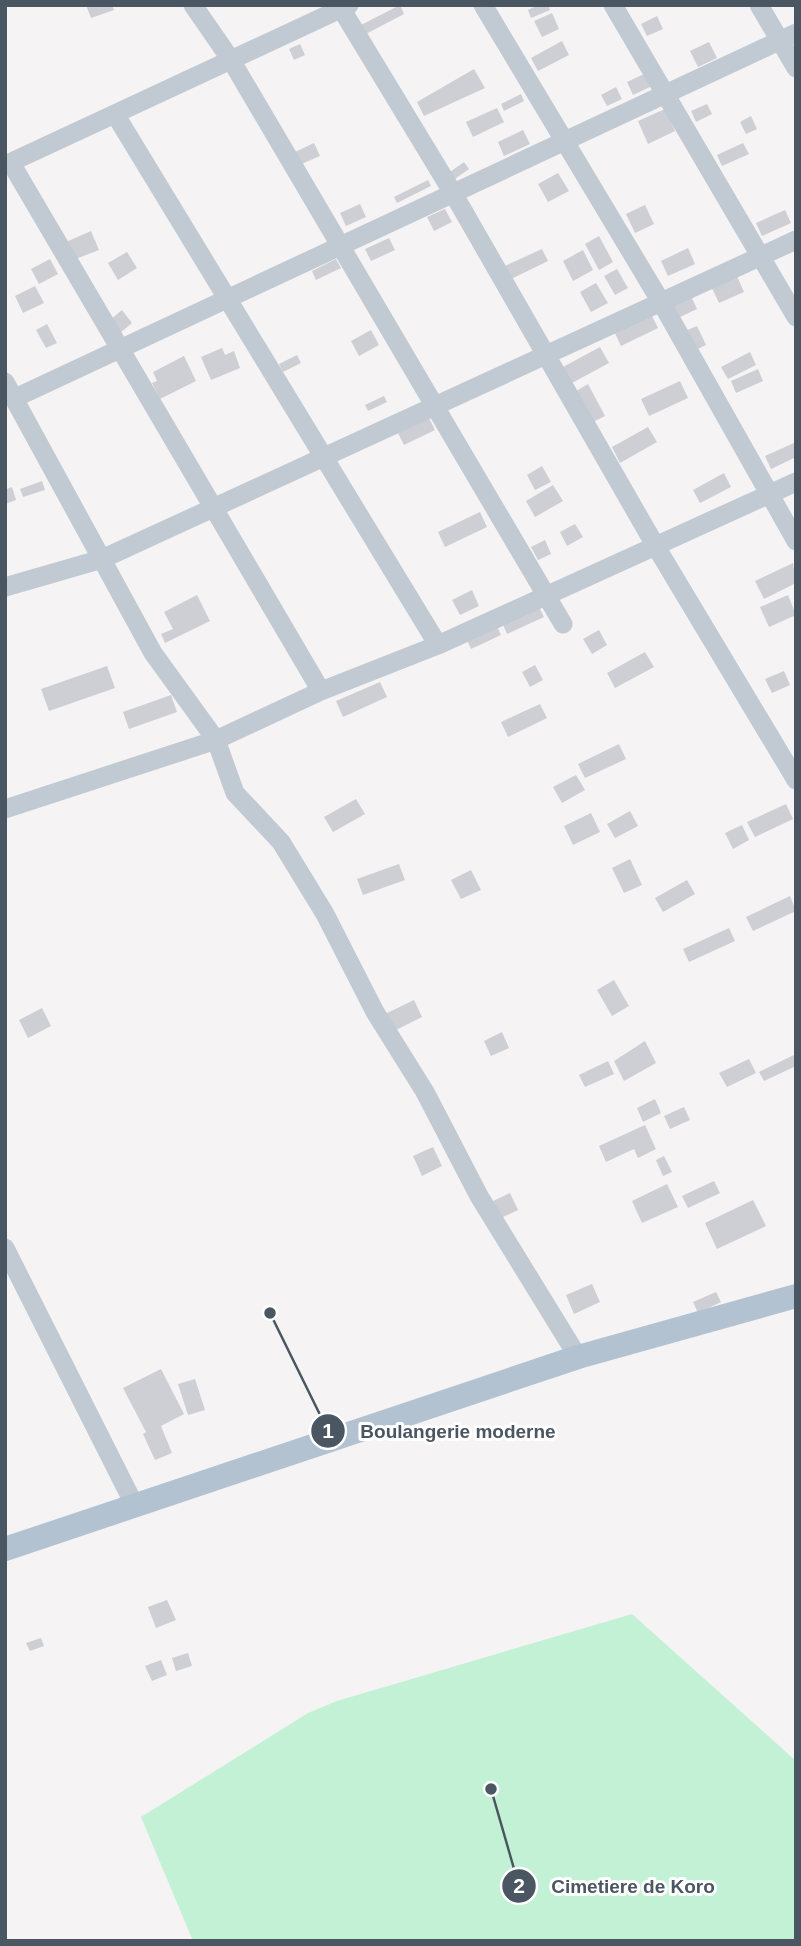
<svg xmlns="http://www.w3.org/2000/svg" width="801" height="1946" font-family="Arial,sans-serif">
  <rect width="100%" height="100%" fill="#f5f3f3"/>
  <!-- green -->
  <path fill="#c3f1d5" d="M632 1614 796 1761V1941H193L141 1817 308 1713 337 1701Z"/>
  <!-- building -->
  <path fill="#cdcfd5" d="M86 5H112L114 10 91 18Z
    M400 5 404 14 364 35 359 26Z
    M538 5H548L550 10 531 18 528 10Z
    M552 13 559 29 542 37 534 21Z
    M657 16 663 29 647 36 641 24Z
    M562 41 569 55 538 71 531 58Z
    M709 42 717 58 698 67 690 51Z
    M300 44 305 55 294 60 289 49Z
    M474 69 485 88 424 116 417 102Z
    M646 73 652 86 633 95 627 82Z
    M616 87 622 99 607 106 601 95Z
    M521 94 524 101 504 111 501 104Z
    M707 104 712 114 696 122 691 111Z
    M497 108 504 122 473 137 466 122Z
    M665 109 675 131 648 144 638 121Z
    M751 116 757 129 746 134 740 122Z
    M523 130 530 144 504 156 498 142Z
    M314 143 320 156 299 165 293 153Z
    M743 143 749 154 722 166 717 155Z
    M464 162 469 169 452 181 447 174Z
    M558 173 569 191 548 202 538 184Z
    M428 180 431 186 397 203 394 197Z
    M360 204 366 217 346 226 340 213Z
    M645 205 654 224 635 233 626 214Z
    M445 209 452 222 434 231 427 217Z
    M785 210 791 223 762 236 756 223Z
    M91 231 99 250 73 260 66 242Z
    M599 236 613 262 599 270 585 244Z
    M389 238 395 250 371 261 365 249Z
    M688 248 695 264 668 276 661 261Z
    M542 249 548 261 511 279 505 266Z
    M583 250 593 270 573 281 563 261Z
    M127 252 137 268 118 280 108 263Z
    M50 259 58 274 39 284 31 269Z
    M336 259 341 268 316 280 312 271Z
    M617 269 628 288 615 295 604 276Z
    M736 274 744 292 719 303 711 286Z
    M596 283 608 303 591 312 580 292Z
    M35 286 44 303 23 313 15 296Z
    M691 296 697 309 678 318 672 305Z
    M122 310 132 323 120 333 110 320Z
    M651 314 658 328 621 346 614 331Z
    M47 324 57 343 46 348 36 330Z
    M697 326 706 345 694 351 685 331Z
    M371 330 379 345 359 356 351 341Z
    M600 347 609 363 572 383 563 367Z
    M222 348 225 355 234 351 240 368 211 380 201 357Z
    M750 352 756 365 728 379 721 367Z
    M297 355 301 363 283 372 279 364Z
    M184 356 196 381 160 399 152 383 157 381 153 372Z
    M758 369 763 381 736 393 731 381Z
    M680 381 688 398 649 416 641 399Z
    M588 384 605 416 593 422 576 391Z
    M384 396 387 402 368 411 365 405Z
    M428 416 435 430 404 445 397 431Z
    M648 427 657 442 620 463 612 447Z
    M794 443 796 457 771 469 765 456Z
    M542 466 551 482 535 490 527 475Z
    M724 473 731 487 700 503 693 490Z
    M42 481 45 490 23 497 20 489Z
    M553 485 563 501 535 517 526 501Z
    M12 487 16 500 5 504V490Z
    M480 512 487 527 445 547 438 532Z
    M575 524 583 537 567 546 560 532Z
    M545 540 551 554 538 560 531 547Z
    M793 563 796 583 764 599 755 581Z
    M472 590 479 606 460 615 452 600Z
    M197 595 210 621 165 643 161 634 173 629 164 612Z
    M788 595 796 615 769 627 760 607Z
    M538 605 544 617 507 634 502 622Z
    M497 626 501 635 471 649 467 640Z
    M599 630 607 645 592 654 583 639Z
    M645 652 654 667 615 688 607 673Z
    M535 665 543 680 530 687 522 672Z
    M107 666 115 688 49 711 41 689Z
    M784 671 790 685 772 693 765 679Z
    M380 682 387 697 343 717 336 701Z
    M171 695 177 712 129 729 123 712Z
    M540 704 547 718 508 737 501 722Z
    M619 744 626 759 585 778 578 764Z
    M576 775 585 790 562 803 553 787Z
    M356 799 365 814 333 832 324 817Z
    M786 804 793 819 755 837 747 822Z
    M630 811 638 826 615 838 607 824Z
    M591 813 600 832 573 845 564 826Z
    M742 825 749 840 733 849 725 833Z
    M630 859 642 885 624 893 612 868Z
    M399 864 405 880 363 895 357 879Z
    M471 870 481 890 461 899 451 880Z
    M687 880 695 894 663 912 655 898Z
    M790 896 796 911 753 931 746 917Z
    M729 928 735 941 689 962 683 949Z
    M614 980 629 1006 612 1016 597 990Z
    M414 1000 422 1017 394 1031 385 1014Z
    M42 1008 51 1026 28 1038 19 1020Z
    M502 1032 509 1048 491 1056 484 1041Z
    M645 1041 656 1063 624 1081 614 1061Z
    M796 1054V1066L764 1081 759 1072Z
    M749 1059 756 1073 727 1087 719 1073Z
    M608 1061 614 1074 585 1087 579 1075Z
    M655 1099 661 1113 643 1122 637 1108Z
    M684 1107 690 1120 670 1129 664 1116Z
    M645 1125 656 1149 638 1158 634 1149 606 1162 599 1146Z
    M433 1147 442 1166 422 1176 413 1156Z
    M664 1156 672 1172 663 1176 656 1160Z
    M714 1181 720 1193 688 1208 682 1196Z
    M667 1184 678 1207 642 1223 632 1201Z
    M510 1193 518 1210 499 1219 491 1202Z
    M753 1200 766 1226 717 1249 705 1223Z
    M592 1284 600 1302 574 1314 566 1295Z
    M716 1292 721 1302 698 1313 693 1302Z
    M161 1369 184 1414 161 1426 172 1453 155 1460 143 1434 146 1432 123 1388Z
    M195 1379 205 1410 188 1415 178 1384Z
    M167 1600 176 1620 156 1628 148 1607Z
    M41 1638 44 1646 30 1651 26 1643Z
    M188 1653 192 1666 176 1671 172 1658Z
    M161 1660 167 1675 152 1681 145 1666Z"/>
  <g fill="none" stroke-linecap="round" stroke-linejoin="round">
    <!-- minor -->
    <path stroke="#c1cad2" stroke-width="19" d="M193 5 231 60 563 624
      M339 5 453 193 655 545 796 780
      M483 5 661 302 796 541
      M613 5 796 317
      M759 5 796 68
      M115 114 438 645
      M11 163 321 691
      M5 165 349 5
      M5 382 153 653 216 740 235 793 281 842 325 914 375 1012 425 1092 479 1196 578 1357
      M15 398 796 33
      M5 587 102 559 796 240
      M5 809 216 740 321 691 438 645 796 482
      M5 1248 134 1504"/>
    <!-- major -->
    <path stroke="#b3c2d1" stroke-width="24" d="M5 1549 578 1357 796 1296"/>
  </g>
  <!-- callouts -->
  <path fill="none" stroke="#4a5661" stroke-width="2.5" d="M270 1313L328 1431M491 1789L519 1886"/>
  <g fill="#4a5661" stroke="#fff" stroke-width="2.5">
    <circle cx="270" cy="1313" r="7"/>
    <circle cx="491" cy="1789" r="7"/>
    <circle cx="328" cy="1431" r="18"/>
    <circle cx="519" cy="1886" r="18"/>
  </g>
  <g font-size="21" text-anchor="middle" font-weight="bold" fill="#fff">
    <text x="328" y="1438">1</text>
    <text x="519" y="1893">2</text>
  </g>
  <g font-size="19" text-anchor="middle" font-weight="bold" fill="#4a5661" stroke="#fff" stroke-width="6" stroke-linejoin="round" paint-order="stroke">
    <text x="458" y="1438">Boulangerie moderne</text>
    <text x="633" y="1893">Cimetiere de Koro</text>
  </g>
  <!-- border -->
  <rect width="801" height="1946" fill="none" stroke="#4a5661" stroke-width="14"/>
</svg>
